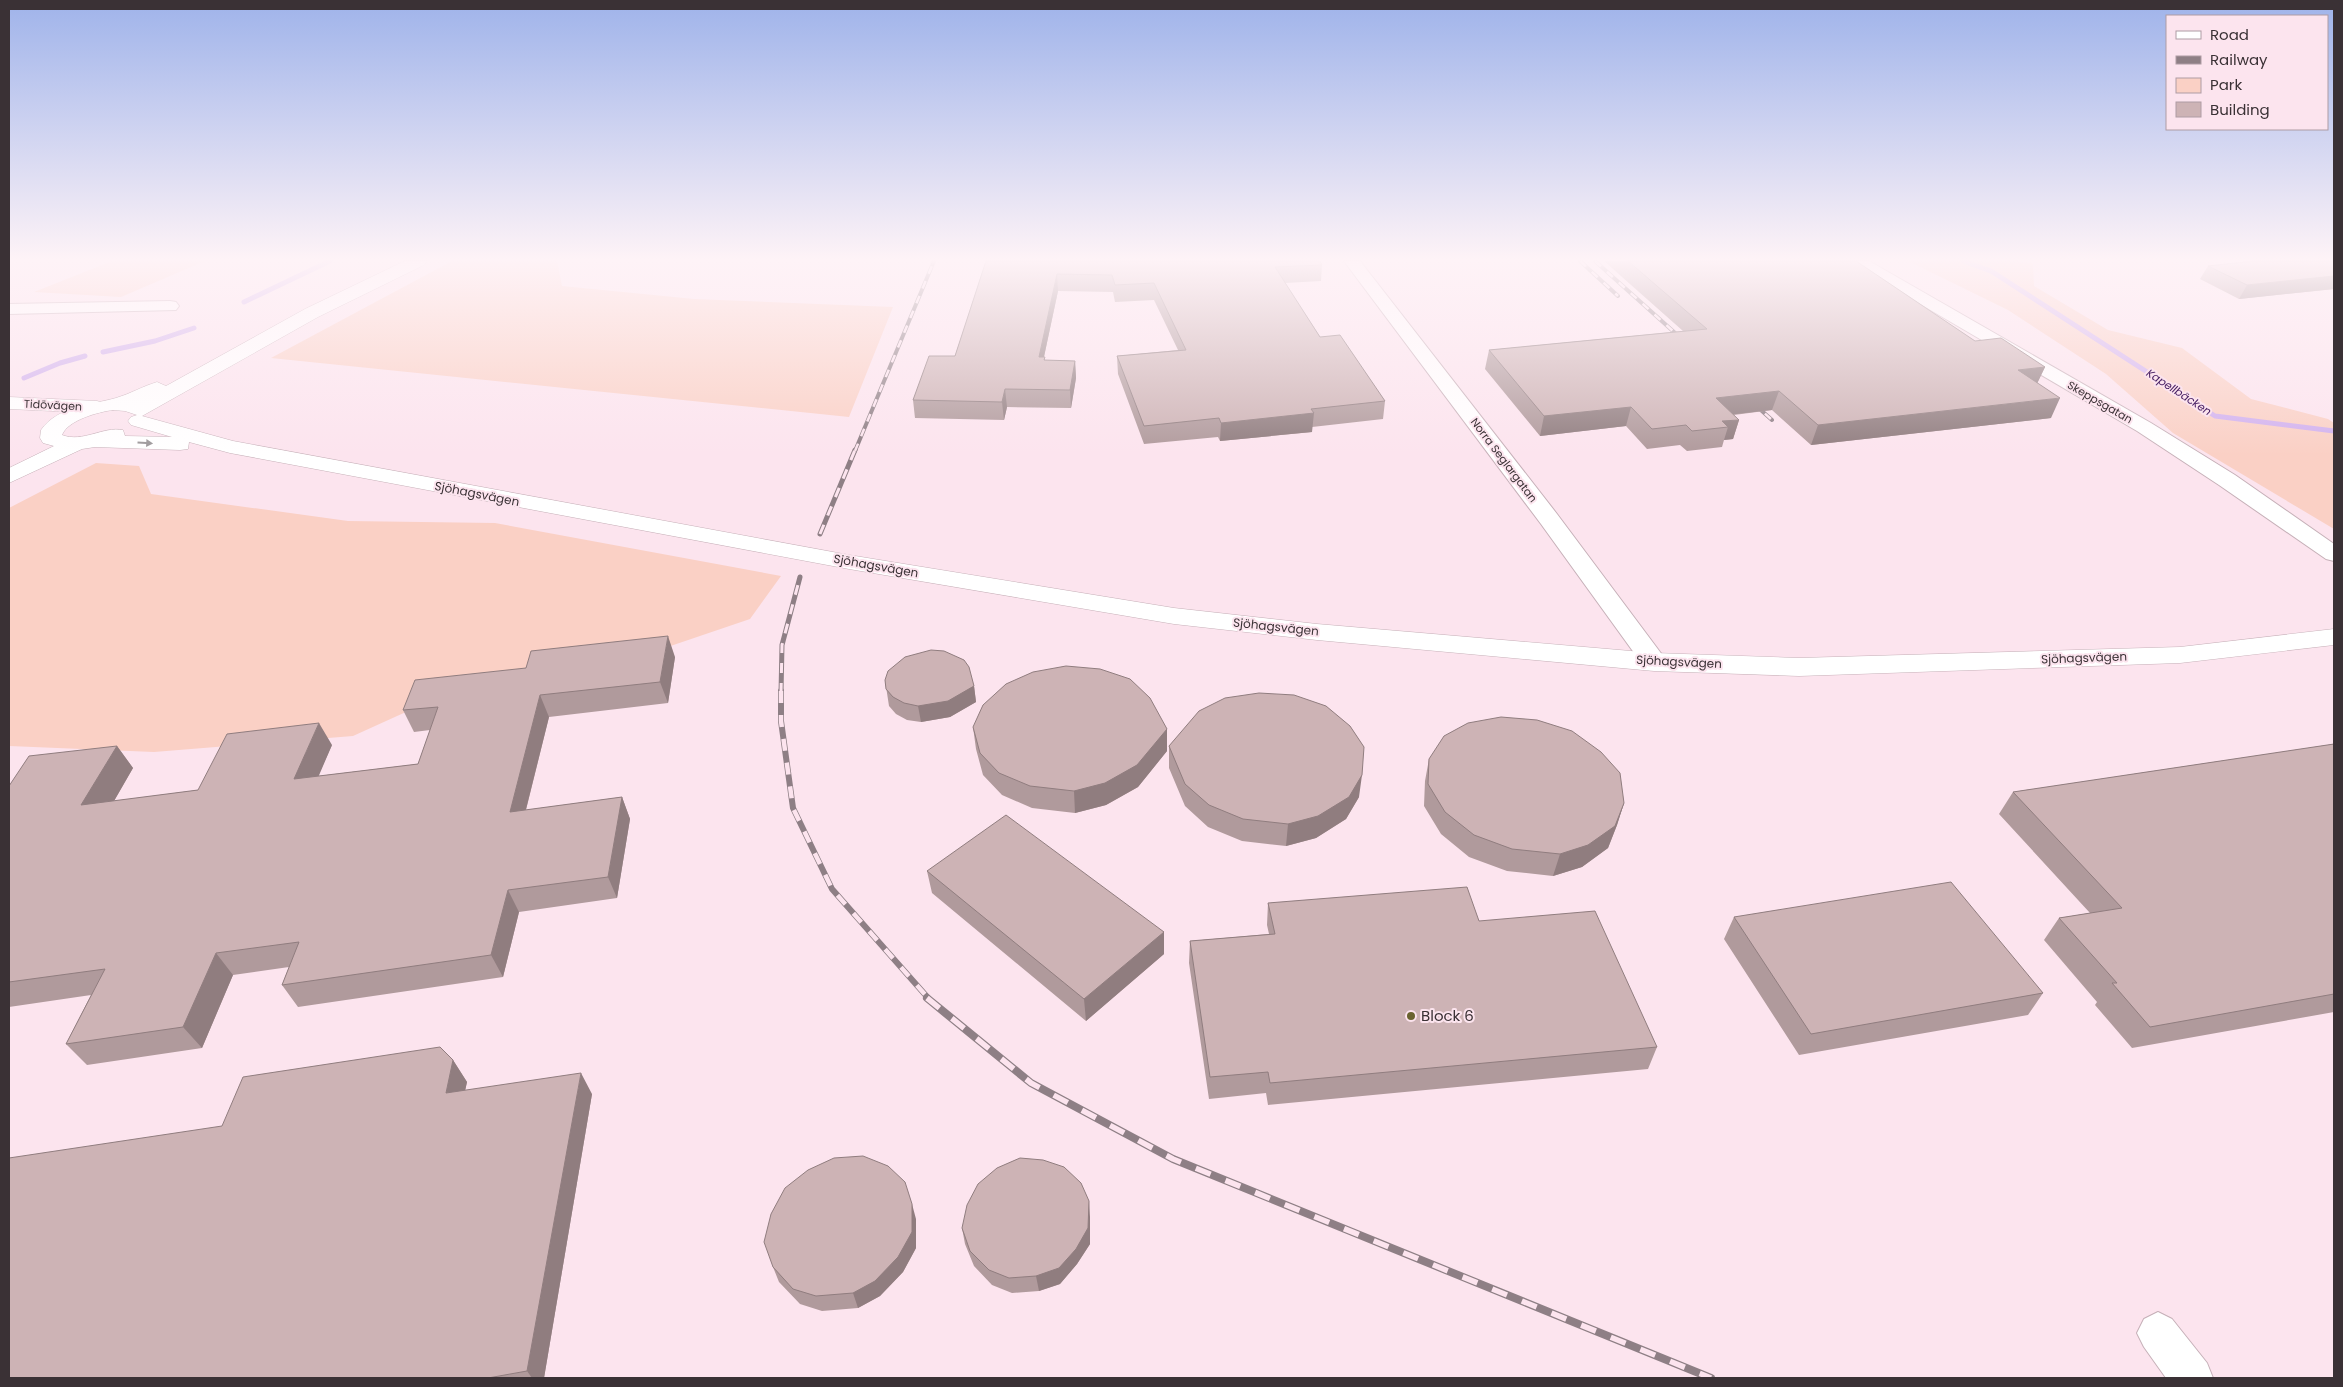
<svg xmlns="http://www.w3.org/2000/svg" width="2343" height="1387" font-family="Poppins,sans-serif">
  <rect width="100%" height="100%" fill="#fce4ee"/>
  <!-- green -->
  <path fill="#fad0c5" d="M112 261H205L121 297 34 292Z
    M452 261H557L562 286 694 299 893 307 849 417 271 358Z
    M1908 261H2017L2033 264 2034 286 2108 330 2182 348 2251 399 2328 419 2334 423V529L2173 433 2106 374 2008 310Z
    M96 463 139 466 151 494 348 521 495 523 781 576 750 619 644 655 461 687 353 736 154 752 9 746V508Z"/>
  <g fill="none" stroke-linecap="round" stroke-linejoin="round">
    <!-- stream -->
    <path stroke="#d1b1ee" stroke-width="5" d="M1963 261 1991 271 2215 416 2334 431
      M244 302 330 261
      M103 352 155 341 194 328
      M24 378 60 363 85 356"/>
    <!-- minor casing -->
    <g stroke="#c6b0b8" stroke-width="2">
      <path id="minor" d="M1344 261H1360L1557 514 1663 656 1667 662 1663 668 1654 670 1645 668 1541 524Z
        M1850 261H1869L2151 423 2235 475 2334 544V561L2326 559 2219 485 2137 431 1852 264Z
        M170 301 176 302 179 306 176 310 9 314V304Z
        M2158 1312 2172 1319 2207 1363 2213 1378H2166L2144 1347 2137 1333 2144 1319Z"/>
    </g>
    <!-- tertiary casing -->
    <g stroke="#c6b0b8" stroke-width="1">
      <path id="tertiary" d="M9 397 97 401 104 403 107 407 104 411 97 413 9 409Z"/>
    </g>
    <!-- secondary casing -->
    <g stroke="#c6b0b8" stroke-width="1">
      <path id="secondary" d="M405 261H427L424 265 318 317 142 416 233 441 849 555 1174 608 1317 624 1654 653 1799 658 2180 647 2334 629V645L2180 663 1799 676 1654 671 1317 640 1174 624 849 569 230 453 189 442 188 449 180 450 95 447 82 449 9 483V468L54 446 43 443 40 438 41 430C58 406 91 405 116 398 130 394 143 386 157 382L166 386 305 309ZM113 410 125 411 137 415 131 417 128 421 131 425 172 437 125 436 123 430C103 426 83 443 62 435 68 420 98 412 113 410Z"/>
    </g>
    <!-- minor -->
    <use href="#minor" fill="#fff" fill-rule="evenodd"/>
    <!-- tertiary -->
    <use href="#tertiary" fill="#fff" fill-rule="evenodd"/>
    <!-- secondary -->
    <use href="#secondary" fill="#fff" fill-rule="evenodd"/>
    <!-- rail-far3 casing -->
    <g stroke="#8e7f85" stroke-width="4">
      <path id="rail-far3" d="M1580 261 1618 296
        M1595 261 1684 341
        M1753 403 1772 420
        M855 451 934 261"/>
    </g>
    <!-- rail-far2 casing -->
    <g stroke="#8e7f85" stroke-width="5">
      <path id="rail-far2" d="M820 534 855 450
        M781 693 782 645 800 577"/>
    </g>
    <!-- rail-far1 casing -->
    <g stroke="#8e7f85" stroke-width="6">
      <path id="rail-far1" d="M781 691V721L793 808 832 889 929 999"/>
    </g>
    <!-- rail casing -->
    <g stroke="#8e7f85" stroke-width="8">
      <path id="rail" d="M927 998 1031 1083 1173 1159 1711 1378"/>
    </g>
    <!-- rail-far3 -->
    <use href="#rail-far3" stroke="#fce4ee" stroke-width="2.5" stroke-dasharray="8" stroke-linecap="butt"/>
    <!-- rail-far2 -->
    <use href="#rail-far2" stroke="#fce4ee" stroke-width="3" stroke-dasharray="10" stroke-linecap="butt"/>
    <!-- rail-far1 -->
    <use href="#rail-far1" stroke="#fce4ee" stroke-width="4.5" stroke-dasharray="12" stroke-linecap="butt"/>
    <!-- rail -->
    <use href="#rail" stroke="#fce4ee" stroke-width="5.5" stroke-dasharray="16" stroke-linecap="butt"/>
  </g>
  <!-- wall -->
  <path fill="#b09a9c" d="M986 261 1322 265 1321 281 1285 283 1320 337 1385 401 1383 419 1312 427V432L1220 441 1218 437 1144 444 1118 374 1117 356 1178 350 1154 300 1115 302 1113 292 1058 291 1044 357 1045 360 1075 361 1076 378 1071 408 1007 407 1004 420 915 418 913 400 955 356Z
    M1604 261H1856L1975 341 2045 367 2037 383 2051 418 1811 445 1772 410 1734 415 1739 420 1733 439 1724 440 1722 447 1687 451 1680 445 1647 449 1626 426 1540 436 1485 369 1489 350 1683 331Z
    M2334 261V289L2239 299 2200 279 2208 266Z
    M675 657 668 703 549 717 526 810 622 797 630 819 617 898 519 912 503 977 298 1007 282 985 289 967 233 975 202 1048 87 1065 66 1044 91 995 9 1007V786L117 746 133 768 114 801 198 790 332 745 318 776 418 764 430 730 414 732 403 710 526 668Z
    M885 680 974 686 976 702 950 717 921 722 907 720 896 714 889 706Z
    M973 727 1167 751 1138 787 1106 805 1075 813 1032 808 1002 795 983 775 976 749Z
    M2334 744V1012L2132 1048 2095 1005 2097 1002 2044 940 2059 918 2090 913 1999 814 2013 792Z
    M1169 746 1359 797 1346 819 1316 838 1286 846 1242 841 1208 827 1185 806 1169 768Z
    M1429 759 1624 803 1617 825 1608 848 1582 867 1553 876 1507 871 1469 857 1441 834 1424 806 1425 781Z
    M927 871 1164 932V954L1086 1021 932 893Z
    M1268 903 1479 921 1657 1047 1648 1069 1268 1105 1266 1093 1209 1099 1189 963 1190 941 1269 934 1267 925Z
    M1734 917 2043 993 2028 1015 1799 1055 1724 939Z
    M453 1060 467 1082 465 1090 592 1094 544 1378H9L222 1126Z
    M1090 1217V1244L1077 1264 1060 1284 1039 1291 1012 1293 992 1285 974 1266 965 1244 962 1228Z
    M916 1219V1248L903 1272 880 1296 858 1308 822 1311 800 1304 779 1282 773 1267Z"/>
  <!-- shaded-wall -->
  <path fill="#907d7f" d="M1057 274 1058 291 1040 375 1039 357Z
    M2334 276V289L2239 299 2247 285Z
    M1075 361 1076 378 1071 408 1070 390Z
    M2045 367 2036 386 2018 370Z
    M1005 389 1007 407 1004 420 1002 402Z
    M1779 391 1772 410 1710 417 1716 398Z
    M2060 398 2051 418 1811 445 1818 425Z
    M1631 407 1626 426 1540 436 1544 416Z
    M1314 413 1312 432 1220 441 1221 423Z
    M1739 420 1733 439 1724 440 1728 427 1722 421Z
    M668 636 675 657 668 703 660 682Z
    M974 686 976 702 950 717 921 722 918 706Z
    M540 695 549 717 520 833 510 812Z
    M319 723 332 745 308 801 294 779Z
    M1167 729V751L1138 787 1106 805 1075 813 1074 791Z
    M117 746 133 768 99 827 81 805Z
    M1362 775 1359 797 1346 819 1316 838 1286 846 1288 824Z
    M622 797 630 819 617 898 608 877Z
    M1624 803 1617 825 1608 848 1582 867 1553 876 1560 854Z
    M508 890 519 912 503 977 491 955Z
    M1164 932V954L1086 1021 1084 999Z
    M216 953 233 975 202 1048 183 1027Z
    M453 1060 467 1082 460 1115 446 1093Z
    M581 1073 592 1094 544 1378H532L527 1371Z
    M1089 1201 1090 1217V1244L1077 1264 1060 1284 1039 1291 1036 1276Z
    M912 1204 916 1219V1248L903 1272 880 1296 858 1308 853 1293Z"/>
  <!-- building -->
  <path fill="#cdb3b5" stroke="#907d7f" d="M986 261H1320L1322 265 1275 267 1320 337 1340 335 1385 401 1311 409 1314 413 1221 423 1219 418 1144 426 1117 356 1186 350 1154 283 1115 285 1112 275 1057 274 1039 357H1045L1044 360 1075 361 1070 390 1005 389 1002 402 913 400 929 356H955Z
    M1628 261H1856L1975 341 2001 338 2045 367 2018 370 2060 398 1818 425 1779 391 1716 398 1739 420 1722 421 1728 427 1692 431 1686 425 1652 429 1631 407 1544 416 1489 350 1707 329Z
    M2254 261H2334V276L2247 285 2208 266Z
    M668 636 660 682 540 695 510 812 622 797 608 877 508 890 491 955 282 985 299 942 216 953 183 1027 66 1044 105 969 9 982V786L29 756 117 746 81 805 198 790 227 734 319 723 294 779 418 764 438 707 403 710 415 680 526 668 531 651Z
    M931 650 944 651 964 660 969 667 974 686 948 701 918 706 904 703 893 697 886 689 885 680 888 671 905 657Z
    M1066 666 1100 669 1130 679 1150 698 1167 729 1137 765 1105 783 1074 791 1030 786 999 773 980 753 973 727 983 705 1006 684 1033 672Z
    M1259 693 1294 695 1326 706 1350 726 1364 747 1362 775 1349 797 1318 816 1288 824 1243 819 1209 805 1185 784 1169 746 1199 711 1225 698Z
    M1501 717 1537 720 1572 731 1601 752 1620 773 1624 803 1615 826 1588 845 1560 854 1512 849 1474 835 1445 812 1428 784 1429 759 1444 736 1468 723Z
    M2334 744V994L2150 1027 2112 983H2117L2059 918 2122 908 2013 792Z
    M1006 815 1164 932 1084 999 927 871Z
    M1951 882 2043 993 1811 1034 1734 917Z
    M1467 887 1479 921 1595 911 1657 1047 1270 1083 1268 1072 1210 1077 1190 941 1275 934 1268 903Z
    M440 1047 453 1060 446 1093 581 1073 527 1371 488 1378H9V1158L222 1126 243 1077Z
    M863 1156 888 1166 905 1182 912 1204V1232L898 1257 875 1281 853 1293 816 1296 793 1289 773 1267 764 1242 771 1214 785 1188 808 1170 834 1158Z
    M1020 1158 1043 1160 1064 1167 1081 1183 1089 1201 1088 1228 1076 1249 1059 1268 1036 1276 1009 1278 989 1270 970 1251 962 1228 967 1205 978 1184 997 1168Z"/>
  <!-- one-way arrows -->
  <defs><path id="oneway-solid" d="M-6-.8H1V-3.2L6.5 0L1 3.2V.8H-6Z" transform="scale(1.25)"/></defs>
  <use fill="#9c989a" href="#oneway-solid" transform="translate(145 443) rotate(3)"/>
  <!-- sky -->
  <linearGradient id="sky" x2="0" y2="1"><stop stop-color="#9fb3ea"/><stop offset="0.57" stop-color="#fef3f7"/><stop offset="1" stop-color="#fef3f7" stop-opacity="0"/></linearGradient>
  <rect width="2343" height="455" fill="url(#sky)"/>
  <!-- markers -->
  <circle fill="#6a6330" stroke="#fce4ee" stroke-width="2" cx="1411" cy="1016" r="5"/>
  <g text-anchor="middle" stroke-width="4" stroke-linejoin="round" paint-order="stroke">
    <!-- far-water labels -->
    <g font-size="11" font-style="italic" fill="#431a60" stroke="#fce4ee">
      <text transform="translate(2179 392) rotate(33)" y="4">Kapellbäcken</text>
    </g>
    <!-- far-street labels -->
    <g font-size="11" fill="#3a3135" stroke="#fce4ee">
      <text transform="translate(2100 402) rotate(30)" y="4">Skeppsgatan</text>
      <text transform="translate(53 405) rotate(3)" y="4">Tidövägen</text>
      <text transform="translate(1504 460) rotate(53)" y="4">Norra Seglargatan</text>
    </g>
    <!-- street labels -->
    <g font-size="12" fill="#3a3135" stroke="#fce4ee">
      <text transform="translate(477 494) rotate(11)" y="4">Sjöhagsvägen</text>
      <text transform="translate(876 566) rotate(10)" y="4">Sjöhagsvägen</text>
      <text transform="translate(1276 627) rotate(6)" y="4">Sjöhagsvägen</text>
      <text transform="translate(2084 658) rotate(-2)" y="4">Sjöhagsvägen</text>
      <text transform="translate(1679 662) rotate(3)" y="4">Sjöhagsvägen</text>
    </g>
    <!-- near-poi labels -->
    <g font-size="15" fill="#3a3135" stroke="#fce4ee" text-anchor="start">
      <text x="1421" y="1021">Block 6</text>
    </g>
  </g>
  <!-- border -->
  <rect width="2343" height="1387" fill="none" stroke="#3a3135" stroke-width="20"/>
  <!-- legend -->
  <rect x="2166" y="15" width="162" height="115" fill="#fce4ee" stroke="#ae9ca4"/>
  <rect x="2176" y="31" width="25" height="8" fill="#ffffff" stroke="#ae9ca4"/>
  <text x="2210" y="40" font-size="15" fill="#3a3135">Road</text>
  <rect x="2176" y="56" width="25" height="8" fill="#8e7f85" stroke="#ae9ca4"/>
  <text x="2210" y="65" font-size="15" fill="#3a3135">Railway</text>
  <rect x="2176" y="78" width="25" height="15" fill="#fad0c5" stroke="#ae9ca4"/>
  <text x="2210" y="90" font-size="15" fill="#3a3135">Park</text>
  <rect x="2176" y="102" width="25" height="15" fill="#cdb3b5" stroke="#ae9ca4"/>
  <text x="2210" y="115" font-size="15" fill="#3a3135">Building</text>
</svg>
